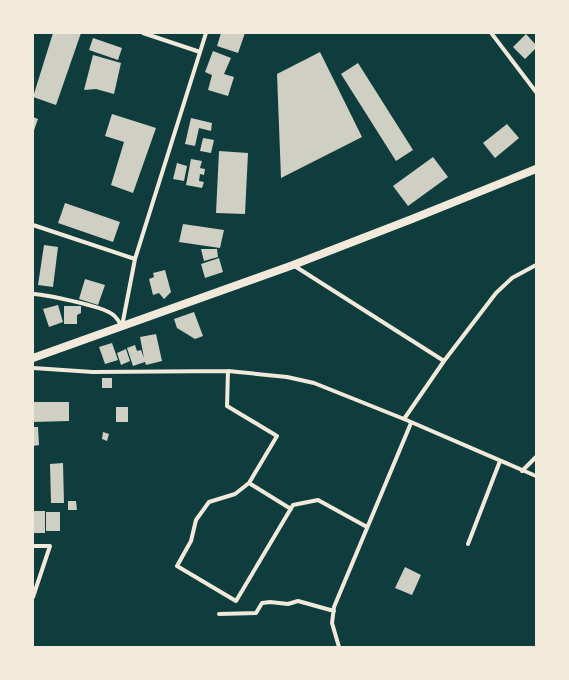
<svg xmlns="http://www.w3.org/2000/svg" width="569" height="680" font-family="'Noto Serif',serif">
  <rect width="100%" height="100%" fill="#0f3d3e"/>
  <!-- building -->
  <path fill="#cfcfc3" d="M53 33H81L56 105 33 97Z
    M221 33H245L238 53 217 46Z
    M526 34 536 45V48L525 59 513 47Z
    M93 38 122 48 118 60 89 50Z
    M213 51 231 58 224 74 234 77 228 96 208 90 212 75 205 72Z
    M320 52 362 137 281 178 277 74Z
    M93 55 121 63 114 94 96 89 84 90Z
    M358 63 413 150 396 161 341 74Z
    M112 114 156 128 133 193 111 185 124 142 105 136Z
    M33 117 38 119 33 133Z
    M191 118 212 123 211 131 199 128 195 146 185 144Z
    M507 124 519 138 495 158 483 143Z
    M203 138 214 140 211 153 200 151Z
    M219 151 248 153 245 214 216 213Z
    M433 157 448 177 408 206 393 186Z
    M191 159 202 161 200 168 205 169 204 175 200 174 199 181 204 182 202 188 186 185Z
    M177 163 187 166 184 181 173 179Z
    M65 203 120 222 113 242 58 223Z
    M183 224 224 230 220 248 179 242Z
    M44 245 58 247 53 287 38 285Z
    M201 249H217L218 257 204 261Z
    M219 258 223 272 205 278 201 264Z
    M165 270 171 292 164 299 159 293 153 295 149 279 154 277 153 273Z
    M85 279 105 285 98 305 79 299Z
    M58 305 63 322 49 327 43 309Z
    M64 306H81V313L77 315V324H64Z
    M194 312 203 336 195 339 177 328 174 319Z
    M156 334 162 361 146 365 145 362 133 366 127 348 135 345 137 351 141 350 144 358 140 337Z
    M112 343 118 360 105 364 99 347Z
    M126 349 130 361 121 365 117 353Z
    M102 378H112V388H102Z
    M33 402H69V421L33 422Z
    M116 407H128V422H116Z
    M33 427H38L39 445 33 446Z
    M103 432 109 434 107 441 102 439Z
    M63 463 64 503H51L50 464Z
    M68 501H76L77 510H68Z
    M33 511H45V533H33Z
    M46 512H60V531H46Z
    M405 567 421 575 412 595 395 588Z"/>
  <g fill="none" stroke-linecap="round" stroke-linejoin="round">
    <!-- minor -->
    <path stroke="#f1e9da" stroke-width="4" d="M143 33 200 52
      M492 34 536 92
      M33 225 135 259
      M293 265 444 361
      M33 294C48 295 101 306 112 314 116 316 119 322 122 326
      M122 326 135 259 206 33
      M33 368 93 372 228 371 287 377 314 383 404 419 536 476
      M228 371 227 406 277 436 249 483 235 494 209 502 196 520 191 541 177 566 236 601 293 505 318 500 367 527
      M404 419 444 361 496 293 512 278 536 265
      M522 471 536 457
      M249 483 291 509
      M468 544 500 461
      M33 546H50L33 597
      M219 614 256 613 262 603 270 602 288 604 298 601 334 611
      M339 647 332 623 334 607 411 423"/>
    <!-- secondary -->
    <path stroke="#f1e9da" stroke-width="8" d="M33 358 293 265 412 219 536 169"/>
  </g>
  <!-- border -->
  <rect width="569" height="680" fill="none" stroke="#f1e9da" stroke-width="68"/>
</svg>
